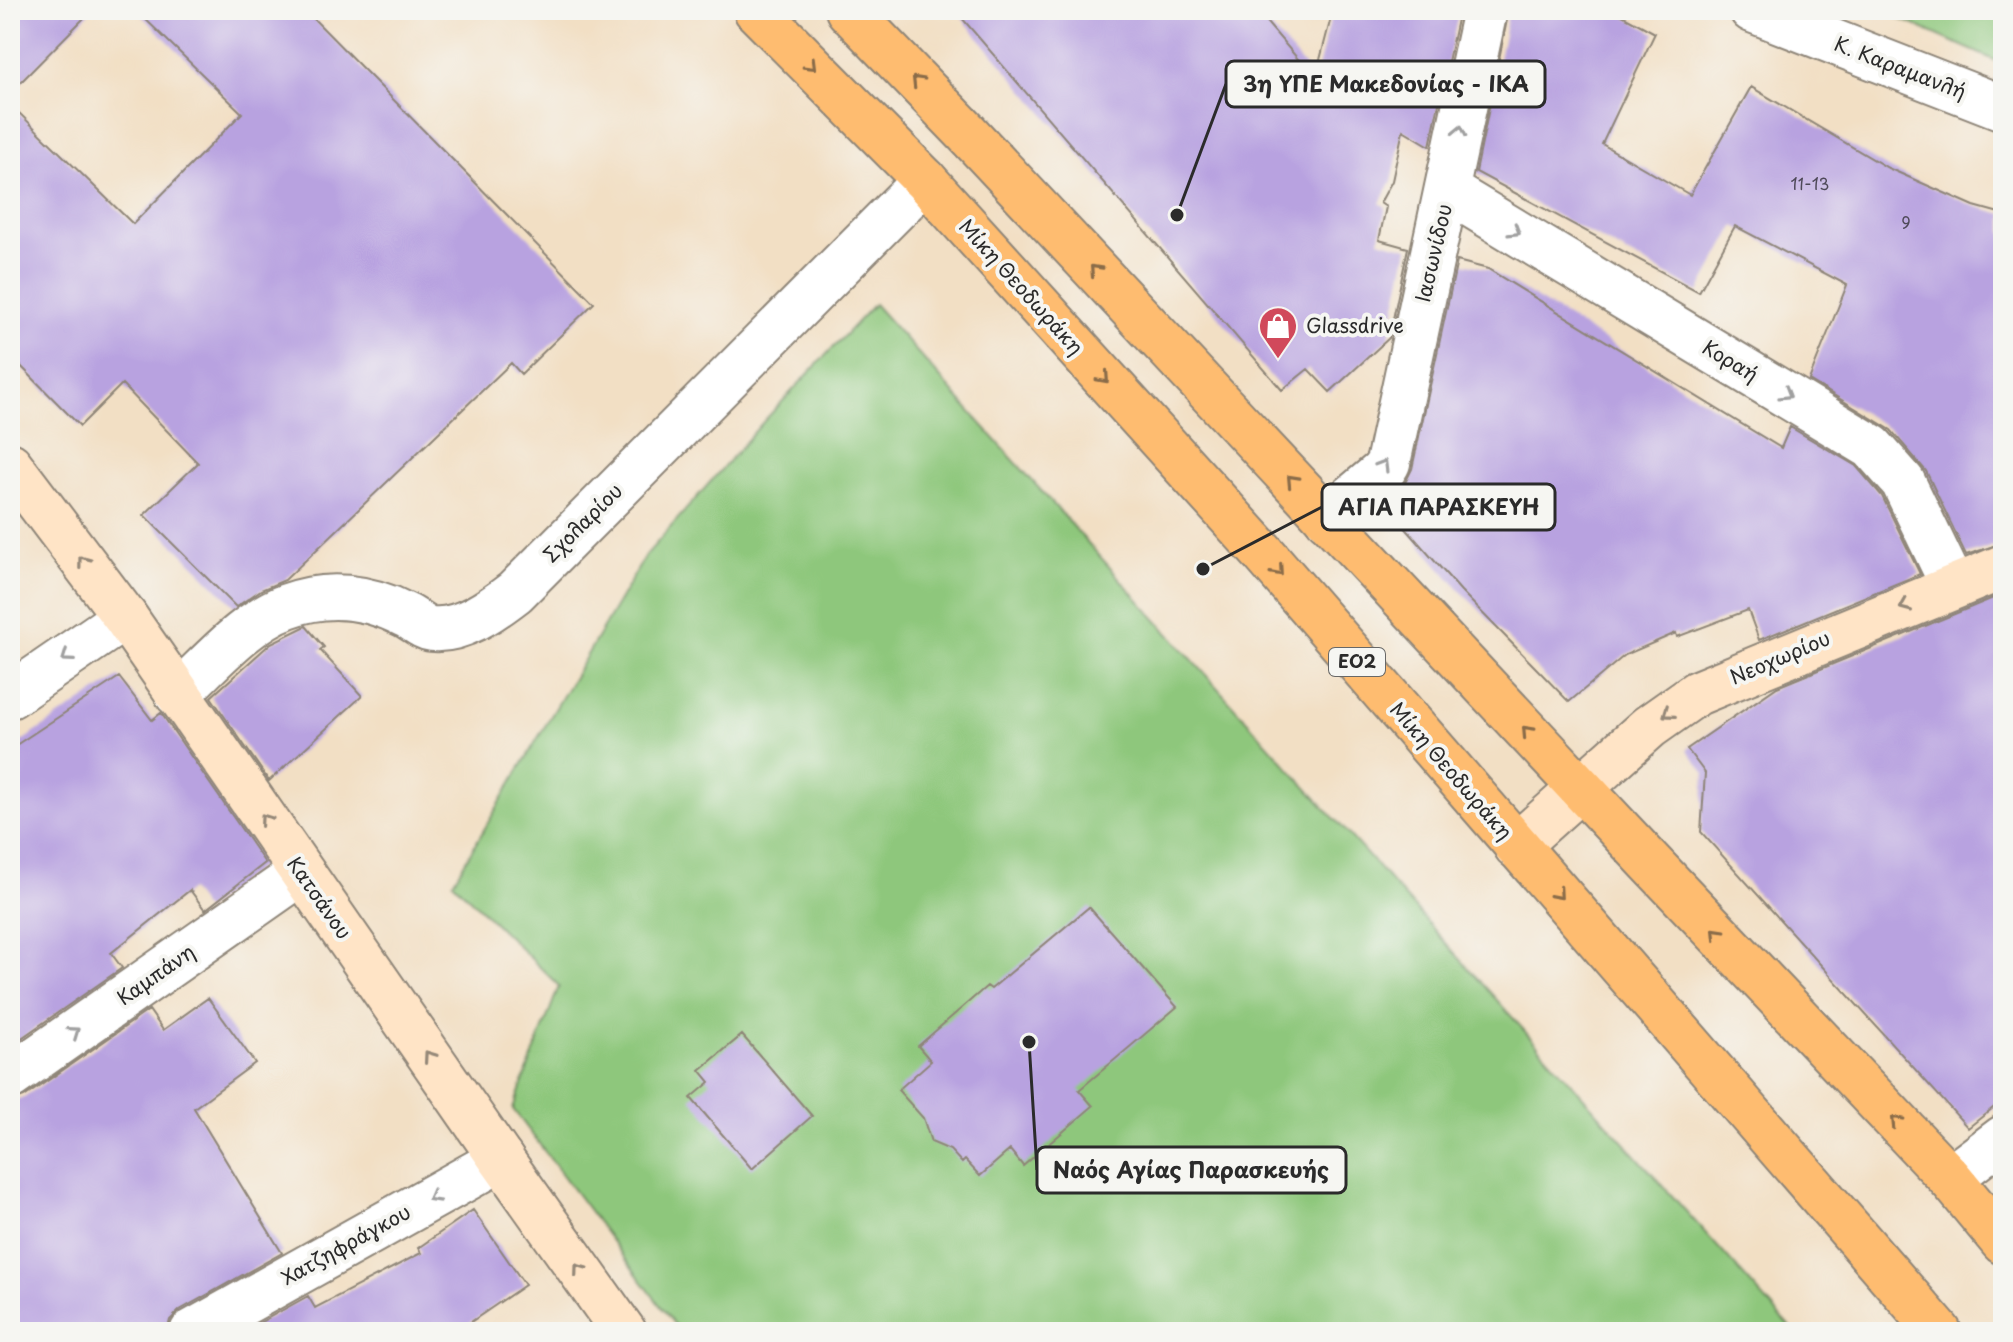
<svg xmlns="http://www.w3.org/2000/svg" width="2013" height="1342" font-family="'Playpen Sans',sans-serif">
  <rect width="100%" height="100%" fill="#f6f6f2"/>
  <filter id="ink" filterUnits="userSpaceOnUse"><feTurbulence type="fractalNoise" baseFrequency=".0125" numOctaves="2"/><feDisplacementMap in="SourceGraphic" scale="16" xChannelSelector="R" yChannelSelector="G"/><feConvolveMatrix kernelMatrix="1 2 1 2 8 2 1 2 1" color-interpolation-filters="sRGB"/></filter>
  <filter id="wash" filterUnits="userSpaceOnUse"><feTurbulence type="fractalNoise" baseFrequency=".006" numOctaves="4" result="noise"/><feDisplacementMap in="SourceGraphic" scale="32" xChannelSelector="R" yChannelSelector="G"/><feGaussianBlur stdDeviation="1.8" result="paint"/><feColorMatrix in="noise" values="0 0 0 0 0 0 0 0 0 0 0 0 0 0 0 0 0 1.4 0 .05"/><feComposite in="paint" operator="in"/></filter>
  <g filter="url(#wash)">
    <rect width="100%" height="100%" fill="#f2dfc4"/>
    <!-- green -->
    <path fill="#8ec77b" stroke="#5c7953" stroke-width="2" d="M1880 10H2003V64Z
      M874 304 1794 1332H680L513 1109 559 986 453 882 646 555 764 421Z"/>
    <g id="blocks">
      <!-- building -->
      <path fill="#b8a2e0" d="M10 10H92L10 93Z
        M136 10H305L594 303 521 374 511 363 285 580 261 590 236 607 144 515 198 463 122 384 80 426 10 355V104L133 224 242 113Z
        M955 10H1256L1315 79 1333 10H1459L1430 146 1403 130 1392 181 1380 203 1386 207 1379 240 1408 248 1389 338 1330 392 1308 369 1282 390Z
        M1509 10H1613L1655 33 1602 144 1690 195 1751 87 1888 168 1974 206 2003 214V543L1966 555 1926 471 1891 430 1809 380 1847 285 1735 226 1699 292 1476 172Z
        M1457 261 1488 269 1781 448 1790 427 1856 466 1882 496 1920 574 1759 640 1748 610 1677 637 1676 633 1625 655 1569 702 1461 591 1387 507 1390 498 1404 485 1412 469Z
        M2003 594V1100L1968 1128 1701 832 1705 773 1687 749 1777 687Z
        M306 626 324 647 320 650 362 696 269 781 211 697 271 643Z
        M119 677 152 720 161 713 265 863 205 910 190 890 111 953 122 968 10 1046V749Z
        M1089 907 1177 1007 1079 1090 1093 1106 1023 1166 1010 1150 980 1176 965 1160 962 1163 950 1150 931 1142 923 1118 898 1090 931 1061 918 1046 987 986 991 989Z
        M208 998 255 1063 194 1108 282 1253 180 1310 170 1320 167 1332H10V1102L24 1097 149 1010 163 1030Z
        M742 1035 812 1116 752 1169 691 1098 710 1082 700 1070Z
        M473 1210 525 1285 456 1332H243L308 1296 315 1308 421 1253 418 1248Z"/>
    </g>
  </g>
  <g filter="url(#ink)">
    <use href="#blocks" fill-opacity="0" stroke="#8e8578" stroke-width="2"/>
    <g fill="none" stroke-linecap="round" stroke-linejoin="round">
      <!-- street casing -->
      <g stroke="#8e8578" stroke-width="48">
        <path id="street" d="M1752 10 2003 108
          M1448 191 1872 447 1903 482 1953 586
          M1327 518 1383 471 1388 463 1485 10
          M177 694C209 665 246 621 287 606 327 591 368 596 405 615 414 619 423 628 432 629 461 632 493 609 515 592L925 180
          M10 696 125 617
          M10 1077 301 873
          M1950 1178 2003 1138
          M192 1332 501 1159"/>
      </g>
      <!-- secondary casing -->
      <g stroke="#8e8578" stroke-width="48">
        <path id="secondary" d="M10 465 125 617 501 1159 624 1332
          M1516 846 1649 727 1697 693 2003 567"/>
      </g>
      <!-- highway casing -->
      <g stroke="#8e8578" stroke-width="48">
        <path id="highway" d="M756 10 925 180 1265 555 1939 1332
          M848 10 966 132 1648 860 1950 1178 2003 1242"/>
      </g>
      <!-- street -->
      <use href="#street" stroke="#fff" stroke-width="44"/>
      <!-- secondary -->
      <use href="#secondary" stroke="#ffe4c6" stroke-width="44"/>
      <!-- highway -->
      <use href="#highway" stroke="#febc70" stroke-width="44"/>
    </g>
    <!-- one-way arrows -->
    <defs><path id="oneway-chevron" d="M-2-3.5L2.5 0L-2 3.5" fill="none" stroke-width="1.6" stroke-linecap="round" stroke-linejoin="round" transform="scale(2)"/></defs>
    <g stroke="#8a6c4a">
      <use href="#oneway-chevron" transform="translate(811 65) rotate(45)"/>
      <use href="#oneway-chevron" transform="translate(917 81) rotate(-134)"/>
      <use href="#oneway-chevron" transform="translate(1095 270) rotate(-133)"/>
      <use href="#oneway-chevron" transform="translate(1104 378) rotate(48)"/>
      <use href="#oneway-chevron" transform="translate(1292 480) rotate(-133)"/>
      <use href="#oneway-chevron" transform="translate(1278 571) rotate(49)"/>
      <use href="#oneway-chevron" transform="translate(1527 731) rotate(-133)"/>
      <use href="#oneway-chevron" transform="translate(1558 894) rotate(49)"/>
      <use href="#oneway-chevron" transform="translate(1717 933) rotate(-134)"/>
      <use href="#oneway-chevron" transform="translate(1896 1121) rotate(-134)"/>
    </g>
    <g stroke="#a0a0a0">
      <use href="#oneway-chevron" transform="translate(1460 131) rotate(-78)"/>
      <use href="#oneway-chevron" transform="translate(1515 231) rotate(31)"/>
      <use href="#oneway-chevron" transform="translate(1786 394) rotate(31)"/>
      <use href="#oneway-chevron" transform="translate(1383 465) rotate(-59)"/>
      <use href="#oneway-chevron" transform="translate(67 657) rotate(145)"/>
      <use href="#oneway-chevron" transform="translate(74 1032) rotate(-35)"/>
      <use href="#oneway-chevron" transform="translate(433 1197) rotate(151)"/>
    </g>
    <g stroke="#958878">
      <use href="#oneway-chevron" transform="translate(83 561) rotate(-127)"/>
      <use href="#oneway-chevron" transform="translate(1905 606) rotate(157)"/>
      <use href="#oneway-chevron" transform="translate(1668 713) rotate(145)"/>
      <use href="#oneway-chevron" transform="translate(265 819) rotate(-125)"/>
      <use href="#oneway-chevron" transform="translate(429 1056) rotate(-125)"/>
      <use href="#oneway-chevron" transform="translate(579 1269) rotate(-126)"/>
    </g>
  </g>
  <!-- icons -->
  <defs>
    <g id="shop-pin" transform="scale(2)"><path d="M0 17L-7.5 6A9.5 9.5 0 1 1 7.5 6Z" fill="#d1495b" stroke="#f6f6f2"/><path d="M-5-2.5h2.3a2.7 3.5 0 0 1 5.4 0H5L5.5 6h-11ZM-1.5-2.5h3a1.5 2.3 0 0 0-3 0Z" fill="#fff"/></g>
  </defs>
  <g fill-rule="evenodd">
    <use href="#shop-pin" x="1278" y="326"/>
  </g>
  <g text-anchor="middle" stroke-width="8" stroke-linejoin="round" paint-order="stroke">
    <!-- number labels -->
    <g font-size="16" fill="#4e4958">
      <text x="1810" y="190">11-13</text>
      <text x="1906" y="229">9</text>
    </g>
    <!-- shield labels -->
    <rect fill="#f6f6f2" stroke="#686867" stroke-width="2" x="1329" y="648" width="56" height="28" rx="6"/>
    <g font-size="18" font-weight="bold" fill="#2b2b2b">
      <text x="1357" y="668">ΕΟ2</text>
    </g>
    <!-- street labels -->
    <g font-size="20" fill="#2b2b2b" stroke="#f6f6f2">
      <text transform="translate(1900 68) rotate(21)" y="7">Κ. Καραμανλή</text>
      <text transform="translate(1434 253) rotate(-77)" y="7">Ιασωνίδου</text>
      <text transform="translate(1021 287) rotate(48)" y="7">Μίκη Θεοδωράκη</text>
      <text transform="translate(1730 361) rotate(31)" y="7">Κοραή</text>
      <text transform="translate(583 523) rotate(-45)" y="7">Σχολαρίου</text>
      <text transform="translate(1780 658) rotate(-23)" y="7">Νεοχωρίου</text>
      <text transform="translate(1451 771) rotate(49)" y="7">Μίκη Θεοδωράκη</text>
      <text transform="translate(319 898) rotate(55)" y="7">Κατσάνου</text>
      <text transform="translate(156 975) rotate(-35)" y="7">Καμπάνη</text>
      <text transform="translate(346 1245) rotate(-29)" y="7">Χατζηφράγκου</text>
    </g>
    <!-- poi labels -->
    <g font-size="20" fill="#2b2b2b" stroke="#f6f6f2" text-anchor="start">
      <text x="1306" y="333">Glassdrive</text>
    </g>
  </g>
  <!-- callouts -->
  <path fill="none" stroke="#2b2b2b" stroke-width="3" d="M1177 215L1226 84M1203 569L1322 507M1029 1042L1037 1170"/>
  <g fill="#2b2b2b" stroke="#f6f6f2" stroke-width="3">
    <circle cx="1177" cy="215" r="8"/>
    <circle cx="1203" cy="569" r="8"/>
    <circle cx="1029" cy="1042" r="8"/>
  </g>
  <g fill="#f6f6f2" stroke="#2b2b2b" stroke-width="3">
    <rect x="1226" y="61" width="319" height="46" rx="8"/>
    <rect x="1322" y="484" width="233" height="46" rx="8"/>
    <rect x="1037" y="1147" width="309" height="46" rx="8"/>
  </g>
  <g font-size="22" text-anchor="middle" font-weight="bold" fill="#2b2b2b">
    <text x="1386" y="92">3η ΥΠΕ Μακεδονίας - IKA</text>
    <text x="1439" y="515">ΑΓΙΑ ΠΑΡΑΣΚΕΥΗ</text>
    <text x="1191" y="1178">Ναός Αγίας Παρασκευής</text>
  </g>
  <!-- margin -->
  <rect width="2013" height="1342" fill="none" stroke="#f6f6f2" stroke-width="40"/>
</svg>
